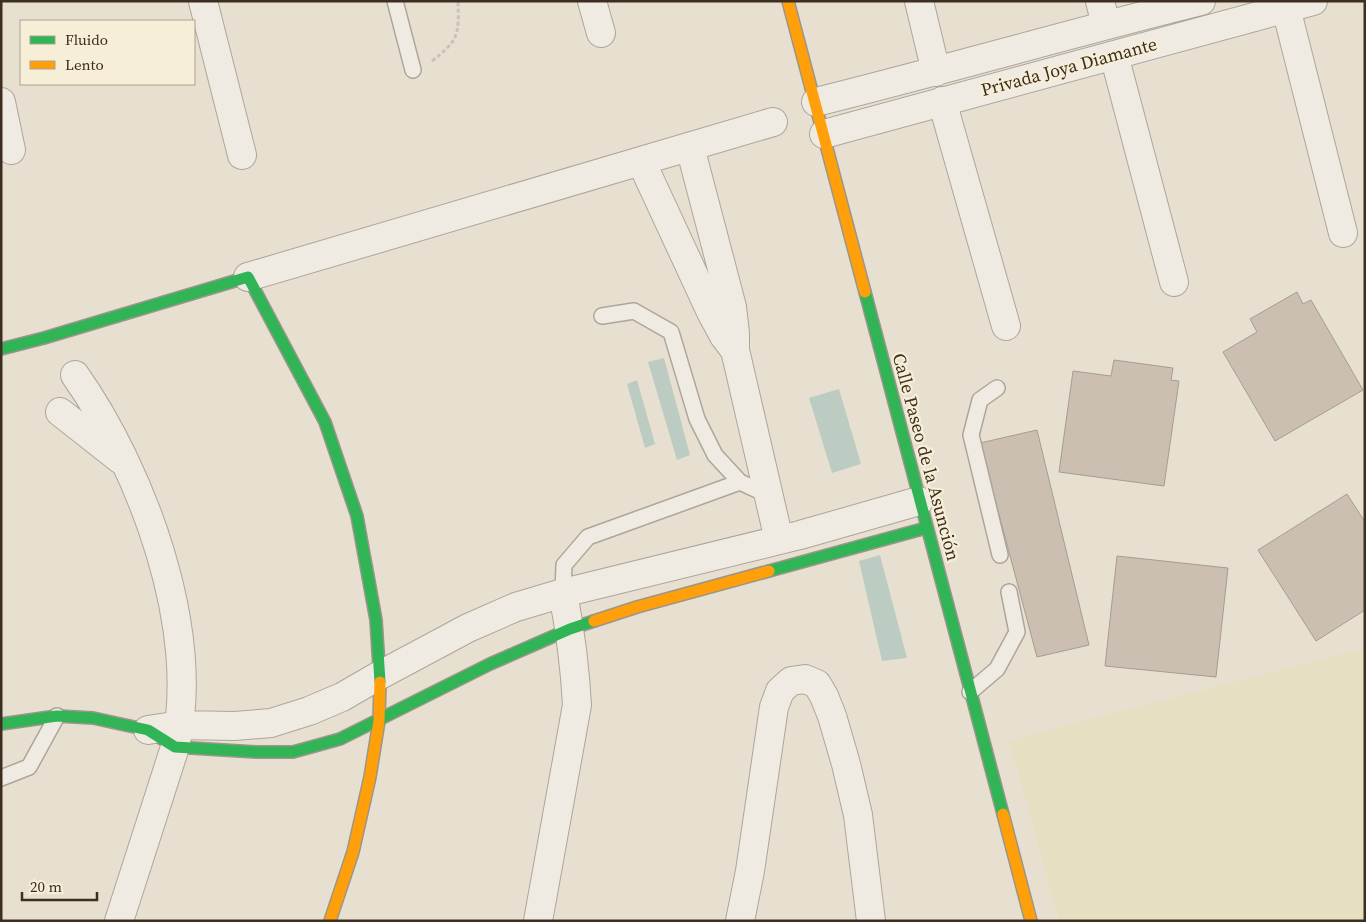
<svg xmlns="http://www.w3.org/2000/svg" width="1366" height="922" font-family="'Source Serif 4',serif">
  <rect width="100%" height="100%" fill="#e7e0d1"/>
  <!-- farmland -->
  <path fill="#e6dfc2" d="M1365 648V921H1059L1009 740Z"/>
  <!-- water -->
  <path fill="#bcccc2" d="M664 358 690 455 677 460 648 362Z
    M637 380 655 444 645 448 627 384Z
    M839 389 861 464 832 473 809 398Z
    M880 555 907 658 882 661 859 561Z"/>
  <!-- building -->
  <path fill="#cbbfb2" stroke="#a89c90" d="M1297 292 1303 304 1311 300 1363 390 1275 441 1223 352 1257 332 1250 319Z
    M1114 360 1173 368 1171 380 1179 381 1164 486 1059 472 1073 371 1111 376Z
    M1037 430 1089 645 1037 657 980 443Z
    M1347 494 1365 522V610L1316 641 1258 550Z
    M1117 556 1228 568 1216 677 1105 666Z"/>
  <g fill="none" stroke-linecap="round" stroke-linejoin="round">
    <!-- lane casing -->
    <g stroke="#ada599" stroke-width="18">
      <path id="lane" d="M395 1 413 70
        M602 316 634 311 671 332 697 419 715 455 740 482 768 495
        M997 388 980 400 971 435 1000 555
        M563 593 564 565 588 537 740 482
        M970 692 997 669 1017 632 1009 592
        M1 778 29 767 57 716"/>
    </g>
    <!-- street casing -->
    <g stroke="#ada599" stroke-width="30">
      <path id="street" d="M203 1 242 155
        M592 1 601 33
        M919 1 936 72
        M1100 1 1106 25
        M1286 8 1343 233
        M1114 55 1174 282
        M942 101 1006 326
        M1 102 11 150
        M816 102C945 70 1072 33 1201 1
        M824 134 1313 1
        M690 147 732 307 735 333V350L779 540
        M641 161 711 312 724 336 734 349
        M248 277 773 122
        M75 375C142 470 202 630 175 747L119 921
        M60 412 121 460
        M148 730 180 725 235 726 271 723 309 711 342 697 380 675 468 628 516 607 563 593 800 535 919 501
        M538 921 577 705C575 667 570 630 563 593
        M740 921 750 871 774 707 780 691 791 681 805 679 817 684 824 696 832 716 846 764 858 815 871 921"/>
    </g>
    <!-- fast casing -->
    <g stroke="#9c958a" stroke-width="14">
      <path id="fast" d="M865 292 1003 814
        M1 349 44 338 248 277 325 422 357 516 376 620 380 682
        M769 571 926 528
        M1 724 57 716 93 718 148 730 175 747 257 752H293L340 739 490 664 570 629 594 621"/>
    </g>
    <!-- slow casing -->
    <g stroke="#9c958a" stroke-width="14">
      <path id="slow" d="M788 1 865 292
        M594 621 637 607 769 571
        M1003 814 1031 921
        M330 921 353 852 370 777 379 721 380 682"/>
    </g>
    <!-- path -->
    <path stroke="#c8c2b9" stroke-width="3" stroke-dasharray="4 2.5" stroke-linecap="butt" d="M432 61C459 40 459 35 458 1"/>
    <!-- lane -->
    <use href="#lane" stroke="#efebe3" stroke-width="15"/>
    <!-- street -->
    <use href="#street" stroke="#efebe3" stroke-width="28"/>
    <!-- fast -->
    <use href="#fast" stroke="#30b455" stroke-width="11"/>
    <!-- slow -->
    <use href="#slow" stroke="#ff9f0a" stroke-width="11"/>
  </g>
  <g text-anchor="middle" stroke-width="4.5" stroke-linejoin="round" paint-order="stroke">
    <!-- street labels -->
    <g font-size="18" fill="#3d2e20" stroke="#f7eed8">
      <text transform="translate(1069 67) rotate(-15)" y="6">Privada Joya Diamante</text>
      <text transform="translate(926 457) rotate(75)" y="6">Calle Paseo de la Asunción</text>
    </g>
  </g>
  <!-- border -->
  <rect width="1366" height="922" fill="none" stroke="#3d2e20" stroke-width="5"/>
  <!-- legend -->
  <rect x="20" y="20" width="175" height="65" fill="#f7eed8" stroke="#ada18e"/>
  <rect x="30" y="36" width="25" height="8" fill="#30b455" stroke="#ada18e"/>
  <text x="65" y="45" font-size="15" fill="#3d2e20">Fluido</text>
  <rect x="30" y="61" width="25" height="8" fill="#ff9f0a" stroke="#ada18e"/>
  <text x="65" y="70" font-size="15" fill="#3d2e20">Lento</text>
  <!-- scale -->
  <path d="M22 892v8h75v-8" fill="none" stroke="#3d2e20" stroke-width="2.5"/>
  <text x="30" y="892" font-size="15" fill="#3d2e20" stroke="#f7eed8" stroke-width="4" paint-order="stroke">20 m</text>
</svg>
